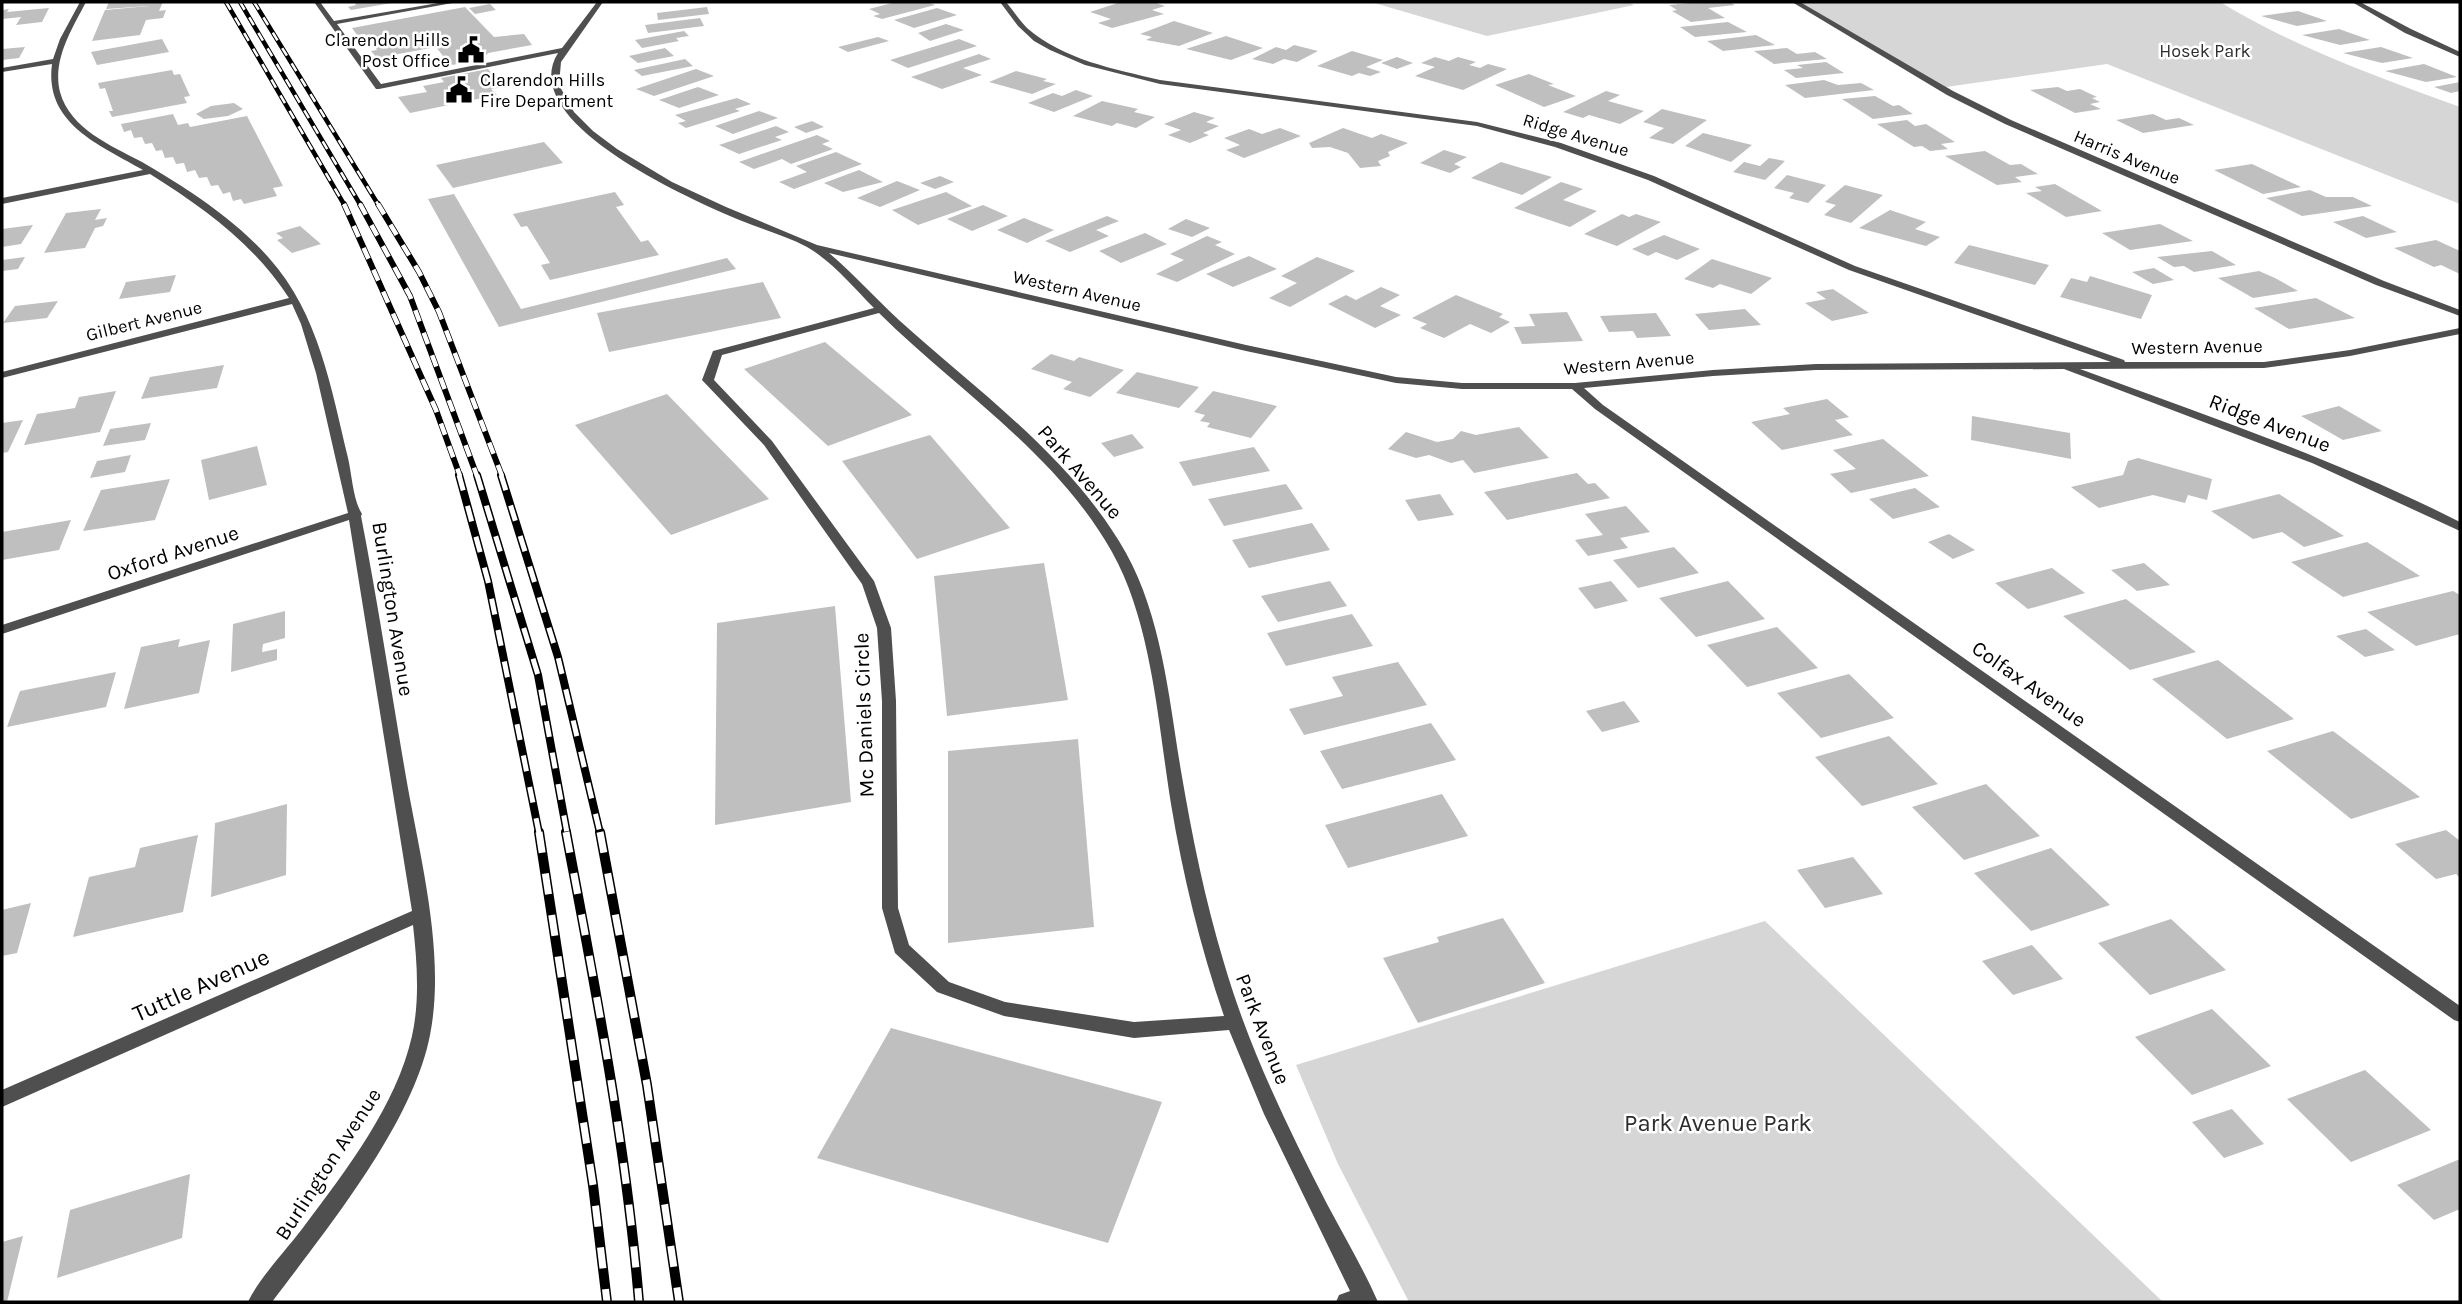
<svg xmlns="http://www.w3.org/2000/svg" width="2462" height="1304" font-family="Karla,sans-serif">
  <rect width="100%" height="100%" fill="#fff"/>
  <!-- green -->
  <path fill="#d6d6d6" d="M1371 2H1628L1634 5 1487 36Z
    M1799 2H2220C2294 47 2378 77 2460 107V204L2107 64 1946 87Z
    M1765 921 2163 1302H1409L1338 1164 1296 1065Z"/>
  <!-- building -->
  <path fill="#bfbfbf" d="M109 2H163L159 11 166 10 163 18 146 20 140 35 92 41 105 10 149 6 106 9Z
    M354 2H392V3L351 10 348 7 356 5Z
    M896 2H927L935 5 882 19 873 16 880 14 869 9Z
    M1121 2H1153L1165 6 1152 10 1164 14 1112 28 1098 23 1111 19 1090 12Z
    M1701 2H1729L1735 5 1708 8 1725 18 1691 22 1672 11 1677 10 1669 5Z
    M490 4 496 10 475 14 469 8Z
    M465 7 494 37 524 34 532 45 488 53 481 62 450 65 436 47 377 58 371 51 377 50 365 34 357 35 352 28Z
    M707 7 709 14 658 20 657 13Z
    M49 8 42 22 16 25 21 17 2 19V10L9 9 7 12Z
    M937 8 957 15 914 28 894 20Z
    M2298 11 2327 21 2297 26 2261 16Z
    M700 18 704 26 648 33 645 25Z
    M1174 21 1213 33 1179 46 1146 40 1152 37 1140 34Z
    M1728 22 1747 32 1695 37 1680 27Z
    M946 24 964 30 930 41 918 33Z
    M2339 29 2370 40 2340 45 2302 35Z
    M684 31 689 36 676 38 679 41 642 48 635 40Z
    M1756 35 1775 45 1723 51 1707 41Z
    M1226 36 1263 48 1231 60 1186 49Z
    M878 37 889 41 848 52 838 47Z
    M162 39 169 52 97 65 91 52Z
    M959 39 977 46 908 68 890 60Z
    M1294 45 1318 51 1297 62 1284 59 1273 64 1252 59 1276 47 1286 50Z
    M25 47 19 58 2 60V49Z
    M2381 47 2413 58 2382 63 2343 53Z
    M665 48 674 56 638 63 629 56Z
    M1787 48 1797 54 1815 52 1827 59 1774 64 1754 51Z
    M1352 51 1383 60 1366 67 1381 72 1370 76 1359 73 1352 76 1317 66Z
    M979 54 991 59 963 68 982 75 942 89 911 77Z
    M1397 57 1413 63 1397 69 1381 63Z
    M1435 57 1449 61 1458 57 1476 62 1469 65 1480 68 1488 64 1507 69 1463 90 1415 76 1435 67 1421 63Z
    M685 59 693 66 642 76 634 70Z
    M1826 62 1844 73 1796 78 1784 70 1803 68 1797 65Z
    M2424 64 2457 77 2426 82 2385 71Z
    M488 69 504 87 491 89 497 95 410 113 398 97 427 92 423 86 444 82 441 78Z
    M696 69 714 76 654 96 636 89Z
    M172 70 174 75 180 74 190 96 184 97 187 103 112 117 109 111H113L105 88 100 89 98 83Z
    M1016 71 1047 79 1043 81 1056 84 1032 94 989 82Z
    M1529 74 1554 84 1548 85 1576 96 1544 107 1495 85Z
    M1824 80 1838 85 1861 83 1874 90 1805 98 1785 85Z
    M2460 82V91L2451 93 2434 87Z
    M698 87 719 95 679 108 659 100Z
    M2058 87 2067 91 2080 89 2097 97 2092 98 2100 102 2090 104 2101 109 2075 113 2030 90Z
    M1076 90 1093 96 1054 112 1028 103 1053 93 1062 96Z
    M1606 91 1620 95 1608 101 1644 111 1620 124 1589 115 1583 118 1563 112Z
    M1875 96 1893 106 1899 105 1913 114 1873 119 1842 99Z
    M737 98 751 104 735 109 740 111 686 128 678 123 686 121 675 115Z
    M1102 101 1138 109 1134 112 1155 117 1136 128 1117 123 1112 126 1073 116Z
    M234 103 243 109 228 116 204 119 196 114 211 106Z
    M1662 109 1707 120 1673 144 1649 138 1664 128 1643 122Z
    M759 111 778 118 733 134 715 126Z
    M1194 112 1215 118 1206 122 1219 126 1203 133 1209 135 1190 143 1168 135 1181 130 1164 124Z
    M173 114 178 125 188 123 190 127 247 116 283 186 273 188 277 196 244 204 241 199 233 201 230 192 223 194 218 185 211 186 207 177 199 178 195 170 187 172 184 163 176 164 173 157 165 158 162 150 156 151 152 143 145 144 142 137 134 138 131 130 124 132 121 124Z
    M2153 114 2166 120 2179 118 2194 125 2143 133 2116 120Z
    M1907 120 1915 126 1926 124 1955 142 1941 144 1948 149 1930 151 1922 146 1914 147 1877 124Z
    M812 121 824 127 806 133 794 127Z
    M776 126 789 132 775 137 782 140 739 154 719 145Z
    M1280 128 1301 136 1244 158 1226 150 1240 145 1224 138 1249 129 1262 134Z
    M1343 128 1372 138 1381 134 1408 143 1388 152 1390 156 1378 161 1381 166 1360 168 1348 153 1330 147 1312 148 1309 143Z
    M1703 133 1752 145 1731 162 1685 146Z
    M817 135 830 141 822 144 833 149 791 164 782 159 754 169 739 162Z
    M544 142 563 163 453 188 436 165Z
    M1444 150 1467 157 1454 164 1461 167 1450 173 1420 163Z
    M1985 151 2010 165 2021 164 2038 174 2015 177 2022 182 1997 185 1945 156Z
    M836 152 862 164 794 189 779 182 807 172 796 166Z
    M1769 158 1785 161 1765 180 1733 172 1744 162 1760 166Z
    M1501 162 1528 170 1552 177 1522 195 1471 178Z
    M2252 164 2301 187 2263 194 2214 170Z
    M859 170 883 182 843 192 824 183Z
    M1787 175 1826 185 1808 203 1789 198 1794 193 1774 188Z
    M940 176 954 182 935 189 920 183Z
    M897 181 920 190 880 207 857 198Z
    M1561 182 1583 189 1563 200 1597 211 1570 227 1514 208Z
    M2055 184 2102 211 2066 217 2026 193 2042 191 2035 187Z
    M1845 185 1883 195 1851 223 1824 215 1836 205 1825 202Z
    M2310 190 2326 197H2353L2372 206 2302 216 2266 198Z
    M615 192 624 205 616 207 641 242 648 240 659 255 550 280 541 265 550 263 527 226 521 227 513 214Z
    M946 192 972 206 918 225 892 210Z
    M454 194 521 309 727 258 736 269 499 327 428 199Z
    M983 205 1008 216 972 231 947 219Z
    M101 209 95 220 107 218 103 226 95 228 85 248 44 253 66 213Z
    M1890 210 1926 222 1915 229 1940 237 1926 246 1859 228Z
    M1622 214 1629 217 1636 214 1661 222 1617 246 1584 234Z
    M1107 216 1119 221 1096 230 1109 236 1070 252 1045 241Z
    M2363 216 2397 232 2366 238 2333 222Z
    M1024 218 1054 230 1027 243 997 230Z
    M1186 219 1210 228 1192 237 1168 229Z
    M2160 224 2193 241 2130 250 2102 233Z
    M33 225 21 244 2 247V229Z
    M300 226 321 244 292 253 277 240 283 238 276 233Z
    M1145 233 1167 244 1121 263 1099 251Z
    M1664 235 1700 249 1677 260 1656 252 1648 256 1632 249Z
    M1207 236 1222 242 1215 245 1235 254 1177 282 1156 274 1184 260 1170 254Z
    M2436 240 2460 251V274L2441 265 2434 267 2394 248Z
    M1969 245 2049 265 2035 285 1954 263Z
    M2212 251 2236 265 2194 272 2184 266 2174 267 2157 257Z
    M1249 256 1277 269 1233 287 1206 274Z
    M25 257 18 269 2 271V260Z
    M1317 257 1355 271 1290 307 1269 298 1297 283 1281 276Z
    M1712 259 1772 278 1751 294 1720 284 1713 288 1684 279Z
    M2154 268 2174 280 2153 284 2132 272Z
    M2259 271 2275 278 2298 291 2253 298 2218 278Z
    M176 275 170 292 119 299 126 282Z
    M2090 276 2152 295 2141 319 2060 297 2071 278 2087 282Z
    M763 282 781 318 609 352 597 313Z
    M1381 287 1400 295 1380 306 1401 315 1375 328 1328 304 1346 295 1356 300Z
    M1833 289 1869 313 1832 321 1805 303 1826 299 1816 292Z
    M1456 295 1503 314 1499 317 1510 322 1491 333 1470 324 1444 338 1420 328 1427 324 1412 318Z
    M2316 298 2355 318 2289 329 2254 308Z
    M58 301 47 318 3 323 15 306Z
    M1745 309 1761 325 1709 330 1695 314Z
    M1567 312 1583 341 1522 344 1514 327 1535 326 1529 314Z
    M1656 313 1671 336 1637 338 1633 331 1609 332 1600 316Z
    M825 342 912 415 828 446 744 369Z
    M1051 354 1074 361 1079 357 1124 370 1090 397 1063 389 1072 382 1031 369Z
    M224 365 217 388 141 399 150 377Z
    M1137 372 1199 387 1179 408 1116 393Z
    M116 391 100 432 24 445 37 414 75 408 79 397Z
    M1213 391 1277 406 1251 438 1207 427 1210 423 1200 421 1205 415 1194 412Z
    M667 394 769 499 671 535 575 425Z
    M1827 399 1849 417 1835 420 1853 435 1782 450 1751 422 1790 414 1783 408Z
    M2339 406 2382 431 2343 440 2301 416Z
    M1972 416 2070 433 2071 459 1971 440Z
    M23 420 8 452 2 453V423Z
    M151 423 145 440 103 446 110 429Z
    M1519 427 1549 458 1474 473 1463 460 1451 463 1429 455 1416 458 1388 449 1406 432 1437 442 1453 439 1461 431 1476 435Z
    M1132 434 1144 448 1114 457 1101 443Z
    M930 435 1010 528 917 559 842 461Z
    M1883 439 1929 476 1851 493 1830 474 1856 469 1833 450Z
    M257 446 267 485 209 500 201 460Z
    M1254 447 1270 471 1193 486 1179 462Z
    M131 455 125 472 90 478 97 461Z
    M2138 458 2212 479 2207 500 2188 495 2185 503 2153 495 2099 508 2071 487 2123 475 2128 461Z
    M1577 473 1588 484 1595 483 1610 498 1507 520 1484 492Z
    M170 479 155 520 83 531 101 490Z
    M1286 484 1303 509 1224 526 1208 499Z
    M1915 488 1940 507 1893 519 1869 499Z
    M1440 494 1454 515 1418 521 1405 500Z
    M2279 494 2344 536 2304 547 2282 532 2253 539 2211 511Z
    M1626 506 1650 532 1620 538 1628 548 1588 556 1575 540 1603 535 1585 514Z
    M71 520 59 550 2 560V532Z
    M1312 523 1330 550 1249 568 1232 540Z
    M1949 534 1975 550 1953 559 1928 542Z
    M2367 542 2420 576 2343 597 2291 562Z
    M1674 547 1699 573 1638 588 1613 560Z
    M1044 563 1068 700 947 716 934 576Z
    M2144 563 2170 585 2137 591 2111 570Z
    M2052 568 2085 593 2028 609 1995 583Z
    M1330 581 1347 606 1278 622 1261 596Z
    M1611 581 1628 601 1595 609 1578 588Z
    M1728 581 1765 619 1696 637 1659 598Z
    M2453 591 2460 595V634L2416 646 2367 612Z
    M2126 599 2196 652 2130 670 2063 616Z
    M835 606 851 802 715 825 717 623Z
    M285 611V638L263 644 262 652 277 649V660L231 672 233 624Z
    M1352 614 1373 646 1286 666 1267 633Z
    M1777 627 1818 668 1747 687 1707 645Z
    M2366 629 2395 650 2365 657 2336 636Z
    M180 639 178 647 210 640 199 693 124 709 141 647Z
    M2218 660 2294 719 2227 739 2152 679Z
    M1398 662 1427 705 1304 735 1289 709 1343 696 1332 677Z
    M116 672 106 707 7 727 20 691Z
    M1849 674 1894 718 1821 738 1777 693Z
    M1624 701 1640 722 1602 732 1586 711Z
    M1431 723 1456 760 1342 789 1320 751Z
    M2333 731 2420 797 2351 819 2267 751Z
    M1889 736 1938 784 1862 806 1815 757Z
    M1078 739 1094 927 948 943V751Z
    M1986 784 2040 836 1964 860 1912 807Z
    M1442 794 1468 836 1348 868 1325 825Z
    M287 804 286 875 211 897 215 823Z
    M2446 830 2460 841V878L2456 874 2436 879 2395 844Z
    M198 835 183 912 73 937 89 877 135 867 140 848Z
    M2051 848 2110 905 2031 931 1974 873Z
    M1853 857 1883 894 1825 908 1797 870Z
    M31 903 17 953 2 956V910Z
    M1503 918 1545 983 1418 1023 1383 958 1439 942 1437 937Z
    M2171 919 2226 970 2150 995 2098 943Z
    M2032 945 2063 979 2013 995 1982 961Z
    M2212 1009 2271 1066 2192 1095 2135 1037Z
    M891 1028 1162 1102 1108 1243 817 1158Z
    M2365 1070 2431 1130 2351 1162 2287 1099Z
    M2232 1109 2264 1144 2224 1158 2192 1122Z
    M2460 1159V1209L2434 1220 2397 1185Z
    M190 1174 182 1238 57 1278 70 1210Z
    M23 1236 7 1302H2V1242Z"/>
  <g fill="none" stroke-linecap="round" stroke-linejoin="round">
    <!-- minor -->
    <path fill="#4f4f4f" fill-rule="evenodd" d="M80 2H86C72 29 52 60 60 92 70 129 112 146 142 162 159 172 176 182 192 193 220 212 247 233 269 258 319 314 331 388 348 458 352 475 353 500 362 514L361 516C378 603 391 690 406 777 420 858 446 954 430 1035 413 1124 326 1230 272 1302H248C259 1278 289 1247 305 1225 347 1169 396 1106 412 1036 420 1000 417 961 413 925L2 1107V1090L412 911 349 520 2 634V625L348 513 316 373 301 324 292 304 2 378V372L289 298C254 244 204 208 150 174L2 204V198L143 170C100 145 44 124 52 64L2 72V68L53 59 60 39Z
      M314 2H320L334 21 444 2H458L337 24 381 84 562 48 597 2H603L561 62 559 85 574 112 593 131 617 149 672 182 726 207 817 245 1246 345 1396 377 1462 383H1575L1713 370 1816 364 2111 362 1849 270 1648 180 1555 147 1477 126 1160 84 1085 65 1050 50 1034 41 1018 26 1000 2H1006C1013 10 1019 20 1027 28 1064 60 1114 69 1160 80L1477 122 1561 143 1654 176 1855 266 2124 360 2125 362H2264L2350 350 2460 328V334L2350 356 2264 368 2080 369C2208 416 2338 460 2460 522V531L2312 463 2064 369 1816 370 1713 376 1584 388 1603 405 2460 1006V1022L2454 1020 1595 409 1572 389H1462L1396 383 1246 351 829 253C854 274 876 299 900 321 979 392 1073 459 1126 553 1162 618 1169 699 1181 771 1192 836 1205 900 1224 963 1248 1046 1287 1126 1327 1204 1344 1236 1363 1268 1378 1302H1336L1339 1295 1350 1291 1264 1114 1229 1030 1134 1038 1004 1016 937 992 895 953 882 908V701L877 628 862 584 764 445 702 380 713 351 874 308C853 287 833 262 807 247 786 236 764 230 742 221 696 202 514 123 558 53L379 89H376ZM879 313C957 390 1057 454 1112 552 1152 623 1158 724 1171 804 1183 876 1200 946 1224 1016L1134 1022 1005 1002 949 982 909 945 898 908 896 701 891 628 874 581 772 441 714 380 722 355Z
      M1792 2H1800L1953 91 2011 120 2384 281 2460 310V316L2376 285 2005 124 1947 95Z
      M2352 2H2360L2411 29 2460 52V57L2405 33Z"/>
    <!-- rail-far3 casing -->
    <g stroke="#000" stroke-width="4.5">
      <path id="rail-far3" d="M226 2 345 206
        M240 2 361 206
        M254 2 379 206"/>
    </g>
    <!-- rail-far2 casing -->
    <g stroke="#000" stroke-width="6">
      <path id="rail-far2" d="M344 204 436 410 460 476
        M360 204 410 296 477 476
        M378 204 419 272 439 312 502 476"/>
    </g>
    <!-- rail-far1 casing -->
    <g stroke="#000" stroke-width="8">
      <path id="rail-far1" d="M459 475 488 581 539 833
        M477 475 538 675 567 833
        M501 475 558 657 600 833"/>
    </g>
    <!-- rail casing -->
    <g stroke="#000" stroke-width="10">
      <path id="rail" d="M539 832 593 1185 607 1302
        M566 832C595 987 626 1144 639 1302
        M600 832 647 1085 679 1302"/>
    </g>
    <!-- rail-far3 -->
    <use href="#rail-far3" stroke="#fff" stroke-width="2.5" stroke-dasharray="9" stroke-linecap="butt"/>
    <!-- rail-far2 -->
    <use href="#rail-far2" stroke="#fff" stroke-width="4.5" stroke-dasharray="12" stroke-linecap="butt"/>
    <!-- rail-far1 -->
    <use href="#rail-far1" stroke="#fff" stroke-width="5" stroke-dasharray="16" stroke-linecap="butt"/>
    <!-- rail -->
    <use href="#rail" stroke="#fff" stroke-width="7" stroke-dasharray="21" stroke-linecap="butt"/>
  </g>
  <!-- icons -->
  <defs>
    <g id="civic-bare" transform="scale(2.1)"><path d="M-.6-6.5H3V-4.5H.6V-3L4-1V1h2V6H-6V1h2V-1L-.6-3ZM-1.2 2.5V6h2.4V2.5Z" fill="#000" stroke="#fff" stroke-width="2.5" paint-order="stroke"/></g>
  </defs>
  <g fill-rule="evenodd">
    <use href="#civic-bare" x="471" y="50"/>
    <use href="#civic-bare" x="459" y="90"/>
  </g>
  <g text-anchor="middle" stroke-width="5" stroke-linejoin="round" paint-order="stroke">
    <!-- far-poi labels -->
    <g font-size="18" fill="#000" stroke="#fff" text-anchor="end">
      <text x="450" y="46">Clarendon Hills<tspan x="450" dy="21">Post Office</tspan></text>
      <text x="480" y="86" text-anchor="start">Clarendon Hills<tspan x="480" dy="21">Fire Department</tspan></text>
    </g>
    <!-- far-park labels -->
    <g font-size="18" fill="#2d2d2d" stroke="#fff">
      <text x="2205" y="57">Hosek Park</text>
    </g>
    <!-- far-street labels -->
    <g font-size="18" fill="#000" stroke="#fff">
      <text transform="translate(1576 135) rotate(17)" y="6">Ridge Avenue</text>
      <text transform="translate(2127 157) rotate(23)" y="6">Harris Avenue</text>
      <text transform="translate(1077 291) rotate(13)" y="6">Western Avenue</text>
      <text transform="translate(144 321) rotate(-14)" y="6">Gilbert Avenue</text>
      <text transform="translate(2197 347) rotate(-1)" y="6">Western Avenue</text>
      <text transform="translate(1629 363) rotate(-5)" y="6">Western Avenue</text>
    </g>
    <!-- street labels -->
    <g font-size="21" fill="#000" stroke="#fff">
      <text transform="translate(2270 423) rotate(21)" y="7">Ridge Avenue</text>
      <text transform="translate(1080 472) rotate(49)" y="7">Park Avenue</text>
      <text transform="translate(173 553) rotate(-18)" y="7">Oxford Avenue</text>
      <text transform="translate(393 609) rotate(81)" y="7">Burlington Avenue</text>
      <text transform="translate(2029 684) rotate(35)" y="7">Colfax Avenue</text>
      <text transform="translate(864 715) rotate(-92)" y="7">Mc Daniels Circle</text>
      <text transform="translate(1263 1029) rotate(69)" y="7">Park Avenue</text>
      <text transform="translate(328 1164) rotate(-57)" y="7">Burlington Avenue</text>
    </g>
    <!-- near-street labels -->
    <g font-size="24" fill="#000" stroke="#fff">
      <text transform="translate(201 985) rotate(-24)" y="8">Tuttle Avenue</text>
    </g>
    <!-- near-park labels -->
    <g font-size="24" fill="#2d2d2d" stroke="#fff">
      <text x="1718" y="1131">Park Avenue Park</text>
    </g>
  </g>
  <!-- border -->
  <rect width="2462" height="1304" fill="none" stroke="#000000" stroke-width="7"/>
</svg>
